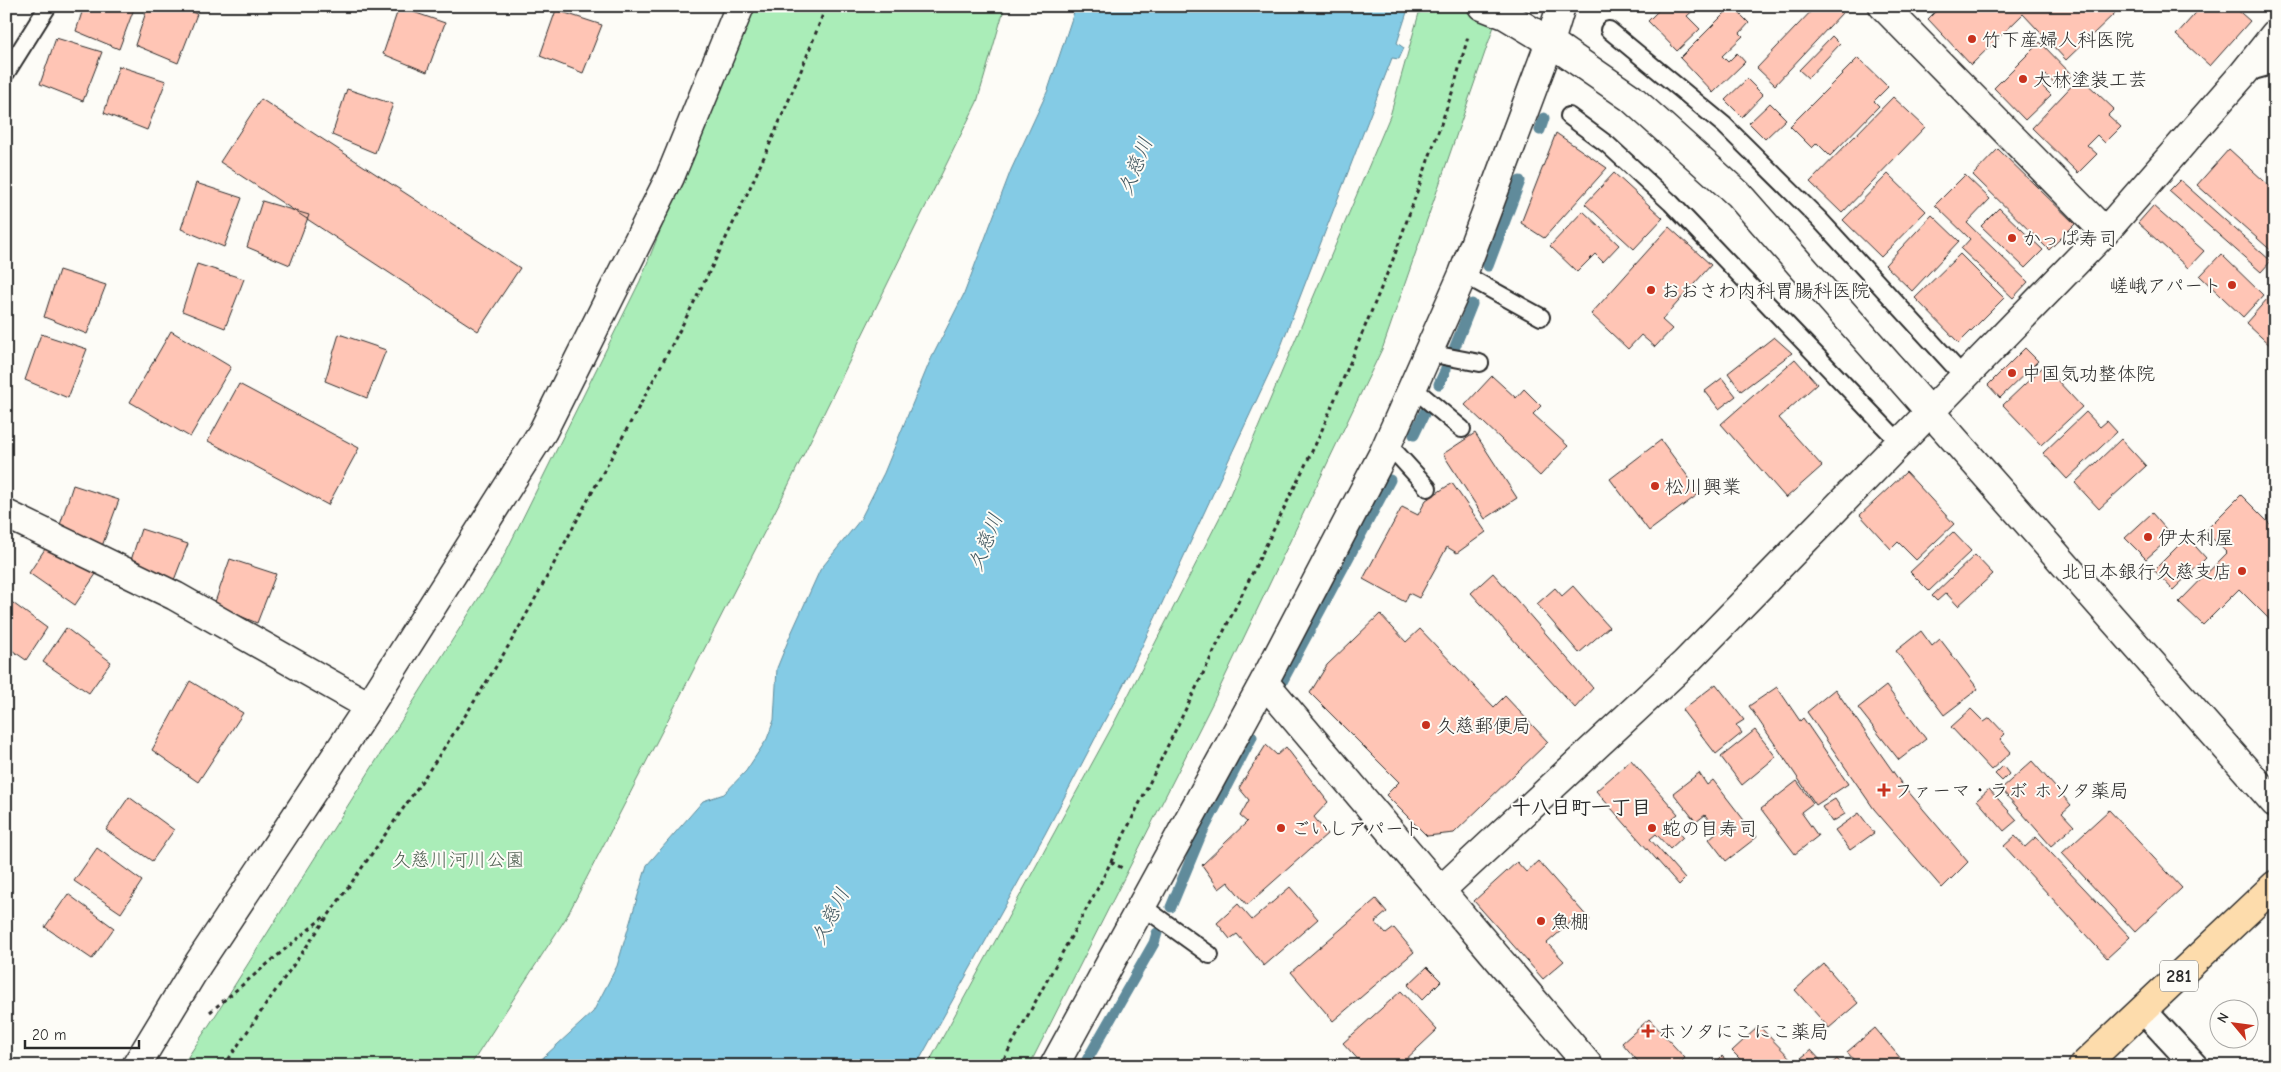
<svg xmlns="http://www.w3.org/2000/svg" width="2281" height="1072" font-family="'Comic Neue','Klee One',sans-serif">
  <rect width="100%" height="100%" fill="#fdfcf7"/>
  <filter id="ink" filterUnits="userSpaceOnUse"><feTurbulence type="fractalNoise" baseFrequency=".02" numOctaves="2"/><feDisplacementMap in="SourceGraphic" scale="10" xChannelSelector="R" yChannelSelector="G"/><feConvolveMatrix kernelMatrix="1 2 1 2 8 2 1 2 1" color-interpolation-filters="sRGB"/></filter>
  <g filter="url(#ink)">
    <!-- green -->
    <path fill="#aaedb8" stroke="#6a8c72" d="M750 6H1005L977 102 787 488 566 918 470 1066H182L217 1013 499 566 640 281Z
      M1421 6H1501L1383 347 1212 704 1029 1066H927L1113 725 1223 511 1390 116Z"/>
    <!-- water -->
    <path fill="#84cbe5" stroke="#608b9b" d="M1076 6H1409L1397 43 1404 48 1399 59 1392 58 1278 354 1130 672 1045 834 916 1066H534L593 1012 617 966 647 865 703 801 724 794 746 771 767 739 774 720 777 668 790 636 820 570 860 520 884 473 930 361 964 294 1011 170 1048 90Z"/>
    <g fill="none" stroke-linecap="round" stroke-linejoin="round">
      <!-- stream -->
      <path stroke="#608b9b" stroke-width="11" d="M1540 130 1544 118
        M1488 266 1520 181
        M1454 349 1472 304
        M1439 384 1446 369
        M1414 435 1425 412
        M1282 682 1390 480
        M1171 907 1201 835 1252 737
        M1087 1060 1154 943 1157 933"/>
    </g>
    <!-- building -->
    <path fill="#ffc5b5" stroke="#2b2b2b" d="M84 6H135L119 49 76 31Z
      M148 6H173L197 14 178 63 135 45Z
      M1663 6H1698L1687 16 1700 29 1677 51 1648 21Z
      M1732 6 1749 23 1740 33 1743 36 1722 56 1728 62 1737 53 1745 62 1713 93 1680 58Z
      M1816 6H1835L1842 13 1775 85 1757 68Z
      M1941 6H2108L2115 13 2066 60 2023 14 1971 65 1928 19Z
      M2202 6H2233L2250 21 2210 66 2176 35Z
      M399 7 445 23 427 72 383 54Z
      M556 10 602 25 583 73 540 56Z
      M1832 36 1840 44 1808 78 1799 70Z
      M56 38 102 52 83 101 40 84Z
      M2040 42 2072 75 2058 88 2046 75 2038 82 2051 95 2025 120 1994 88Z
      M1858 58 1888 87 1874 101 1879 106 1830 156 1817 143 1812 148 1790 126Z
      M119 66 166 81 147 130 104 113Z
      M2080 77 2114 109 2108 115 2121 127 2105 143 2097 135 2087 145 2097 154 2078 173 2032 128Z
      M1747 79 1763 95 1742 117 1725 100Z
      M347 89 393 104 375 153 332 135Z
      M1893 97 1925 127 1842 213 1810 182Z
      M261 99 520 268 478 331 220 162Z
      M1770 103 1786 119 1765 139 1749 123Z
      M1556 133 1607 168 1544 238 1521 223Z
      M1998 149 2075 224 2049 250 1973 175Z
      M2229 149 2275 191V254L2197 185Z
      M1614 173 1663 218 1634 249 1585 204Z
      M1888 174 1926 211 1881 257 1843 220Z
      M1965 175 1990 199 1967 223 2028 282 2013 298 1961 249 1970 239 1935 205Z
      M2180 180 2271 261 2261 272 2169 191Z
      M196 183 242 198 224 247 181 229Z
      M262 201 309 215 290 265 247 247Z
      M2153 206 2204 251 2188 268 2138 223Z
      M1999 208 2043 250 2025 268 1981 226Z
      M1583 211 1619 245 1603 262 1595 254 1577 272 1550 246Z
      M1932 215 1959 241 1912 291 1885 265Z
      M1669 227 1711 265 1662 320 1672 329 1655 347 1641 335 1628 349 1591 314Z
      M1960 254 2004 298 1959 343 1915 298Z
      M2221 254 2263 295 2243 317 2200 276Z
      M197 264 244 279 225 328 182 311Z
      M59 270 106 285 87 334 44 317Z
      M2275 290V350L2246 323Z
      M171 331 231 367 190 437 130 402Z
      M41 334 87 349 68 398 25 380Z
      M339 334 386 350 367 398 325 381Z
      M1774 337 1792 353 1741 391 1728 373Z
      M2025 348 2038 361 2000 398 1988 385Z
      M1795 359 1817 384 1779 418 1822 466 1786 498 1721 424Z
      M2044 366 2082 407 2041 445 2003 405Z
      M1492 376 1516 398 1524 389 1541 406 1533 414 1568 446 1540 476 1465 405Z
      M1722 378 1736 396 1719 409 1705 391Z
      M239 384 359 448 328 505 208 441Z
      M2086 412 2100 427 2107 421 2117 432 2067 479 2043 453Z
      M1475 433 1517 498 1485 519 1443 454Z
      M2121 439 2146 466 2099 509 2075 483Z
      M1661 440 1700 493 1649 531 1610 479Z
      M1906 472 1954 524 1916 560 1898 542 1891 549 1860 515Z
      M1452 483 1486 532 1457 553 1447 547 1419 598 1409 593 1405 602 1363 579 1402 507 1418 515 1426 500Z
      M73 485 119 500 101 549 58 531Z
      M2241 495 2275 529V625L2239 589 2203 625 2179 602 2227 553 2205 531Z
      M2152 513 2172 536 2146 559 2125 538Z
      M141 529 188 544 169 593 126 576Z
      M1953 532 1971 551 1929 591 1910 572Z
      M2187 537 2206 558 2173 590 2154 570Z
      M51 540 96 574 75 605 29 573Z
      M1975 555 1993 574 1958 606 1946 593 1937 601 1932 596Z
      M230 559 276 574 257 623 214 605Z
      M1493 573 1593 688 1575 708 1471 593Z
      M1573 586 1609 627 1579 653 1537 604 1555 588 1562 596Z
      M6 598 47 628 26 660 6 646Z
      M1380 614 1406 642 1420 629 1494 707 1505 696 1548 742 1454 833 1427 836 1386 795 1399 782 1310 693 1327 665Z
      M66 628 111 662 89 693 43 662Z
      M1921 631 1932 646 1940 639 1978 689 1944 715 1896 651Z
      M190 681 243 713 198 782 152 750Z
      M1716 684 1744 720 1736 725 1742 733 1716 754 1682 710Z
      M1886 686 1926 739 1899 760 1858 708Z
      M1777 687 1800 721 1803 718 1848 784 1816 805 1749 706Z
      M1835 689 1901 783 1968 862 1942 888 1874 809 1807 712Z
      M1971 709 1984 722 1990 718 2005 734 2000 739 2011 752 1991 770 1951 727Z
      M1755 730 1776 757 1742 785 1721 757Z
      M1266 745 1277 755 1286 747 1328 802 1314 817 1327 834 1247 905 1228 882 1219 889 1202 865 1247 822 1240 816 1249 800 1239 788Z
      M1631 760 1678 814 1669 821 1683 837 1670 849 1656 834 1650 839 1685 879 1679 885 1596 791Z
      M2032 761 2071 805 2062 813 2074 826 2051 846 2001 789Z
      M2003 766 2009 774 2002 781 1995 774Z
      M1699 773 1707 785 1713 780 1757 837 1726 861 1709 839 1718 831 1705 815 1696 822 1673 793Z
      M1797 781 1813 803 1801 812 1818 836 1795 854 1761 809Z
      M1989 789 2017 820 2004 831 1977 800Z
      M129 797 174 830 152 861 106 830Z
      M1835 799 1845 814 1832 822 1822 807Z
      M2109 810 2182 888 2135 932 2062 853Z
      M1859 813 1874 833 1850 850 1835 830Z
      M2015 836 2025 847 2036 837 2130 937 2107 958 2004 846Z
      M97 848 142 881 121 913 74 881Z
      M1538 861 1590 920 1579 931 1571 922 1547 943 1564 961 1543 979 1474 901 1517 862 1526 872Z
      M1290 887 1318 919 1264 966 1237 934 1230 939 1217 923 1238 904 1252 920Z
      M68 894 114 928 92 959 45 927Z
      M1376 899 1387 912 1375 922 1386 934 1394 928 1414 952 1333 1021 1291 972Z
      M1824 964 1858 1003 1829 1028 1795 990Z
      M1427 967 1441 981 1422 1000 1408 985Z
      M2275 974V990L2266 982Z
      M1401 991 1437 1030 1401 1064 1402 1066H1364L1343 1043Z
      M1649 1019 1685 1058 1677 1066H1642L1622 1043Z
      M1759 1026 1798 1066H1747L1732 1051Z
      M1875 1028 1907 1066H1859L1847 1052Z
      M1811 1050 1822 1062 1818 1066H1808L1801 1058Z
      M1722 1056 1731 1066H1712Z
      M1837 1059 1843 1066H1829Z
      M1434 1060 1440 1066H1427Z"/>
    <g fill="none" stroke-linecap="round" stroke-linejoin="round">
      <!-- service casing -->
      <g stroke="#2b2b2b" stroke-width="20">
        <path id="service" d="M1609 30 1724 125 1819 219 1964 377
          M6 73 48 6
          M2246 73 2275 65
          M1569 116 1608 145 1671 203 1900 443
          M1463 274 1541 317
          M1428 353 1480 363
          M1412 387 1462 429
          M1388 444 1428 488
          M1142 906 1210 955"/>
      </g>
      <!-- pedestrian casing -->
      <g stroke="#2b2b2b" stroke-width="29">
        <path id="pedestrian" d="M2143 1010 2195 1066"/>
      </g>
      <!-- minor casing -->
      <g stroke="#2b2b2b" stroke-width="31">
        <path id="minor" d="M1883 6 2105 232
          M6 514 175 596 369 706
          M1264 682 1589 1066
          M1441 890 1685 663 1964 377 2105 232 2243 74 2275 34
          M136 1066 198 964 369 706 543 431 670 177 740 6
          M1054 1066 1264 682 1383 454 1463 274 1550 42 1561 6"/>
      </g>
      <!-- tertiary casing -->
      <g stroke="#2b2b2b" stroke-width="31">
        <path id="tertiary" d="M1482 6 1505 15 1550 42 1631 98 1738 194 2275 803"/>
      </g>
      <!-- trunk casing -->
      <g stroke="#2b2b2b" stroke-width="31">
        <path id="trunk" d="M2083 1066 2275 885"/>
      </g>
      <!-- path -->
      <path stroke="#2b2b2b" stroke-width="3" stroke-dasharray="4 4" stroke-linecap="butt" d="M1111 862 1124 869
        M210 1012 326 915
        M224 1066C315 930 415 800 500 660 534 604 563 545 595 487 681 332 764 174 826 6
        M1000 1066 1099 886 1319 437 1394 257 1453 90 1468 37"/>
      <!-- service -->
      <use href="#service" stroke="#fdfcf7" stroke-width="16"/>
      <!-- pedestrian -->
      <use href="#pedestrian" stroke="#fdfcf7" stroke-width="25"/>
      <!-- minor -->
      <use href="#minor" stroke="#fdfcf7" stroke-width="28"/>
      <!-- tertiary -->
      <use href="#tertiary" stroke="#fdfcf7" stroke-width="28"/>
      <!-- trunk -->
      <use href="#trunk" stroke="#fddcac" stroke-width="28"/>
    </g>
  </g>
  <!-- markers -->
  <g fill="#c8321e" stroke="#fdfcf7" stroke-width="2">
    <circle cx="1972" cy="39" r="5"/>
    <circle cx="2023" cy="79" r="5"/>
    <circle cx="2012" cy="238" r="5"/>
    <circle cx="2232" cy="285" r="5"/>
    <circle cx="1651" cy="290" r="5"/>
    <circle cx="2012" cy="373" r="5"/>
    <circle cx="1655" cy="486" r="5"/>
    <circle cx="2148" cy="537" r="5"/>
    <circle cx="2242" cy="571" r="5"/>
    <circle cx="1426" cy="725" r="5"/>
    <path d="M1881.5 782.5h5v5h5v5h-5v5h-5v-5h-5v-5h5z"/>
    <circle cx="1281" cy="828" r="5"/>
    <circle cx="1652" cy="828" r="5"/>
    <circle cx="1541" cy="921" r="5"/>
    <path d="M1645.5 1023.5h5v5h5v5h-5v5h-5v-5h-5v-5h5z"/>
  </g>
  <g text-anchor="middle" stroke-width="4" stroke-linejoin="round" paint-order="stroke">
    <!-- shield labels -->
    <rect fill="#fdfcf7" stroke="#6a6a68" stroke-width="1" x="2160" y="960.5" width="38" height="31" rx="4"/>
    <g font-size="18" font-weight="bold" fill="#2b2b2b">
      <text x="2179" y="982">281</text>
    </g>
    <!-- poi labels -->
    <g font-size="19" fill="#2b2b2b" stroke="#fdfcf7" text-anchor="start">
      <text x="1982" y="46">竹下産婦人科医院</text>
      <text x="2033" y="86">大林塗装工芸</text>
      <text x="2022" y="245">かっぱ寿司</text>
      <text x="2222" y="292" text-anchor="end">嵯峨アパート</text>
      <text x="1661" y="297">おおさわ内科胃腸科医院</text>
      <text x="2022" y="380">中国気功整体院</text>
      <text x="1665" y="493">松川興業</text>
      <text x="2158" y="544">伊太利屋</text>
      <text x="2232" y="578" text-anchor="end">北日本銀行久慈支店</text>
      <text x="1436" y="732">久慈郵便局</text>
      <text x="1894" y="797">ファーマ・ラボ ホソタ薬局</text>
      <text x="1291" y="835">ごいしアパート</text>
      <text x="1662" y="835">蛇の目寿司</text>
      <text x="1551" y="928">魚棚</text>
      <text x="1658" y="1038">ホソタにこにこ薬局</text>
    </g>
    <!-- park labels -->
    <g font-size="19" fill="#4b5c4e" stroke="#fdfcf7">
      <text x="458" y="866">久慈川河川公園</text>
    </g>
    <!-- water labels -->
    <g font-size="20" font-style="italic" fill="#465b63" stroke="#fdfcf7">
      <text transform="translate(1135 166) rotate(-68)" y="7">久慈川</text>
      <text transform="translate(985 542) rotate(-68)" y="7">久慈川</text>
      <text transform="translate(830 916) rotate(-63)" y="7">久慈川</text>
    </g>
    <!-- neighbourhood labels -->
    <g font-size="20" font-weight="bold" fill="#2b2b2b" stroke="#fdfcf7">
      <text x="1581" y="814">十八日町一丁目</text>
    </g>
  </g>
  <!-- margin -->
  <rect width="2281" height="1072" fill="none" stroke="#fdfcf7" stroke-width="25"/>
  <rect x="12" y="12" width="2256" height="1047" fill="none" stroke="#2b2b2b" stroke-width="2" filter="url(#ink)"/>
  <!-- north arrow -->
  <g transform="translate(2234 1024) rotate(299)"><circle r="24" fill="#fdfcf7" stroke="#a9a8a5"/>
  <path d="M0-4L9 19L0 12L-9 19Z" fill="#c8321e"/>
  <text y="-8" font-size="14" font-weight="bold" text-anchor="middle" fill="#2b2b2b">N</text>
  </g>
  <!-- scale -->
  <path d="M25 1040v8h114v-8" fill="none" stroke="#2b2b2b" stroke-width="2.5"/>
  <text x="32" y="1040" font-size="15" fill="#2b2b2b" stroke="#fdfcf7" stroke-width="4" paint-order="stroke">20 m</text>
</svg>
